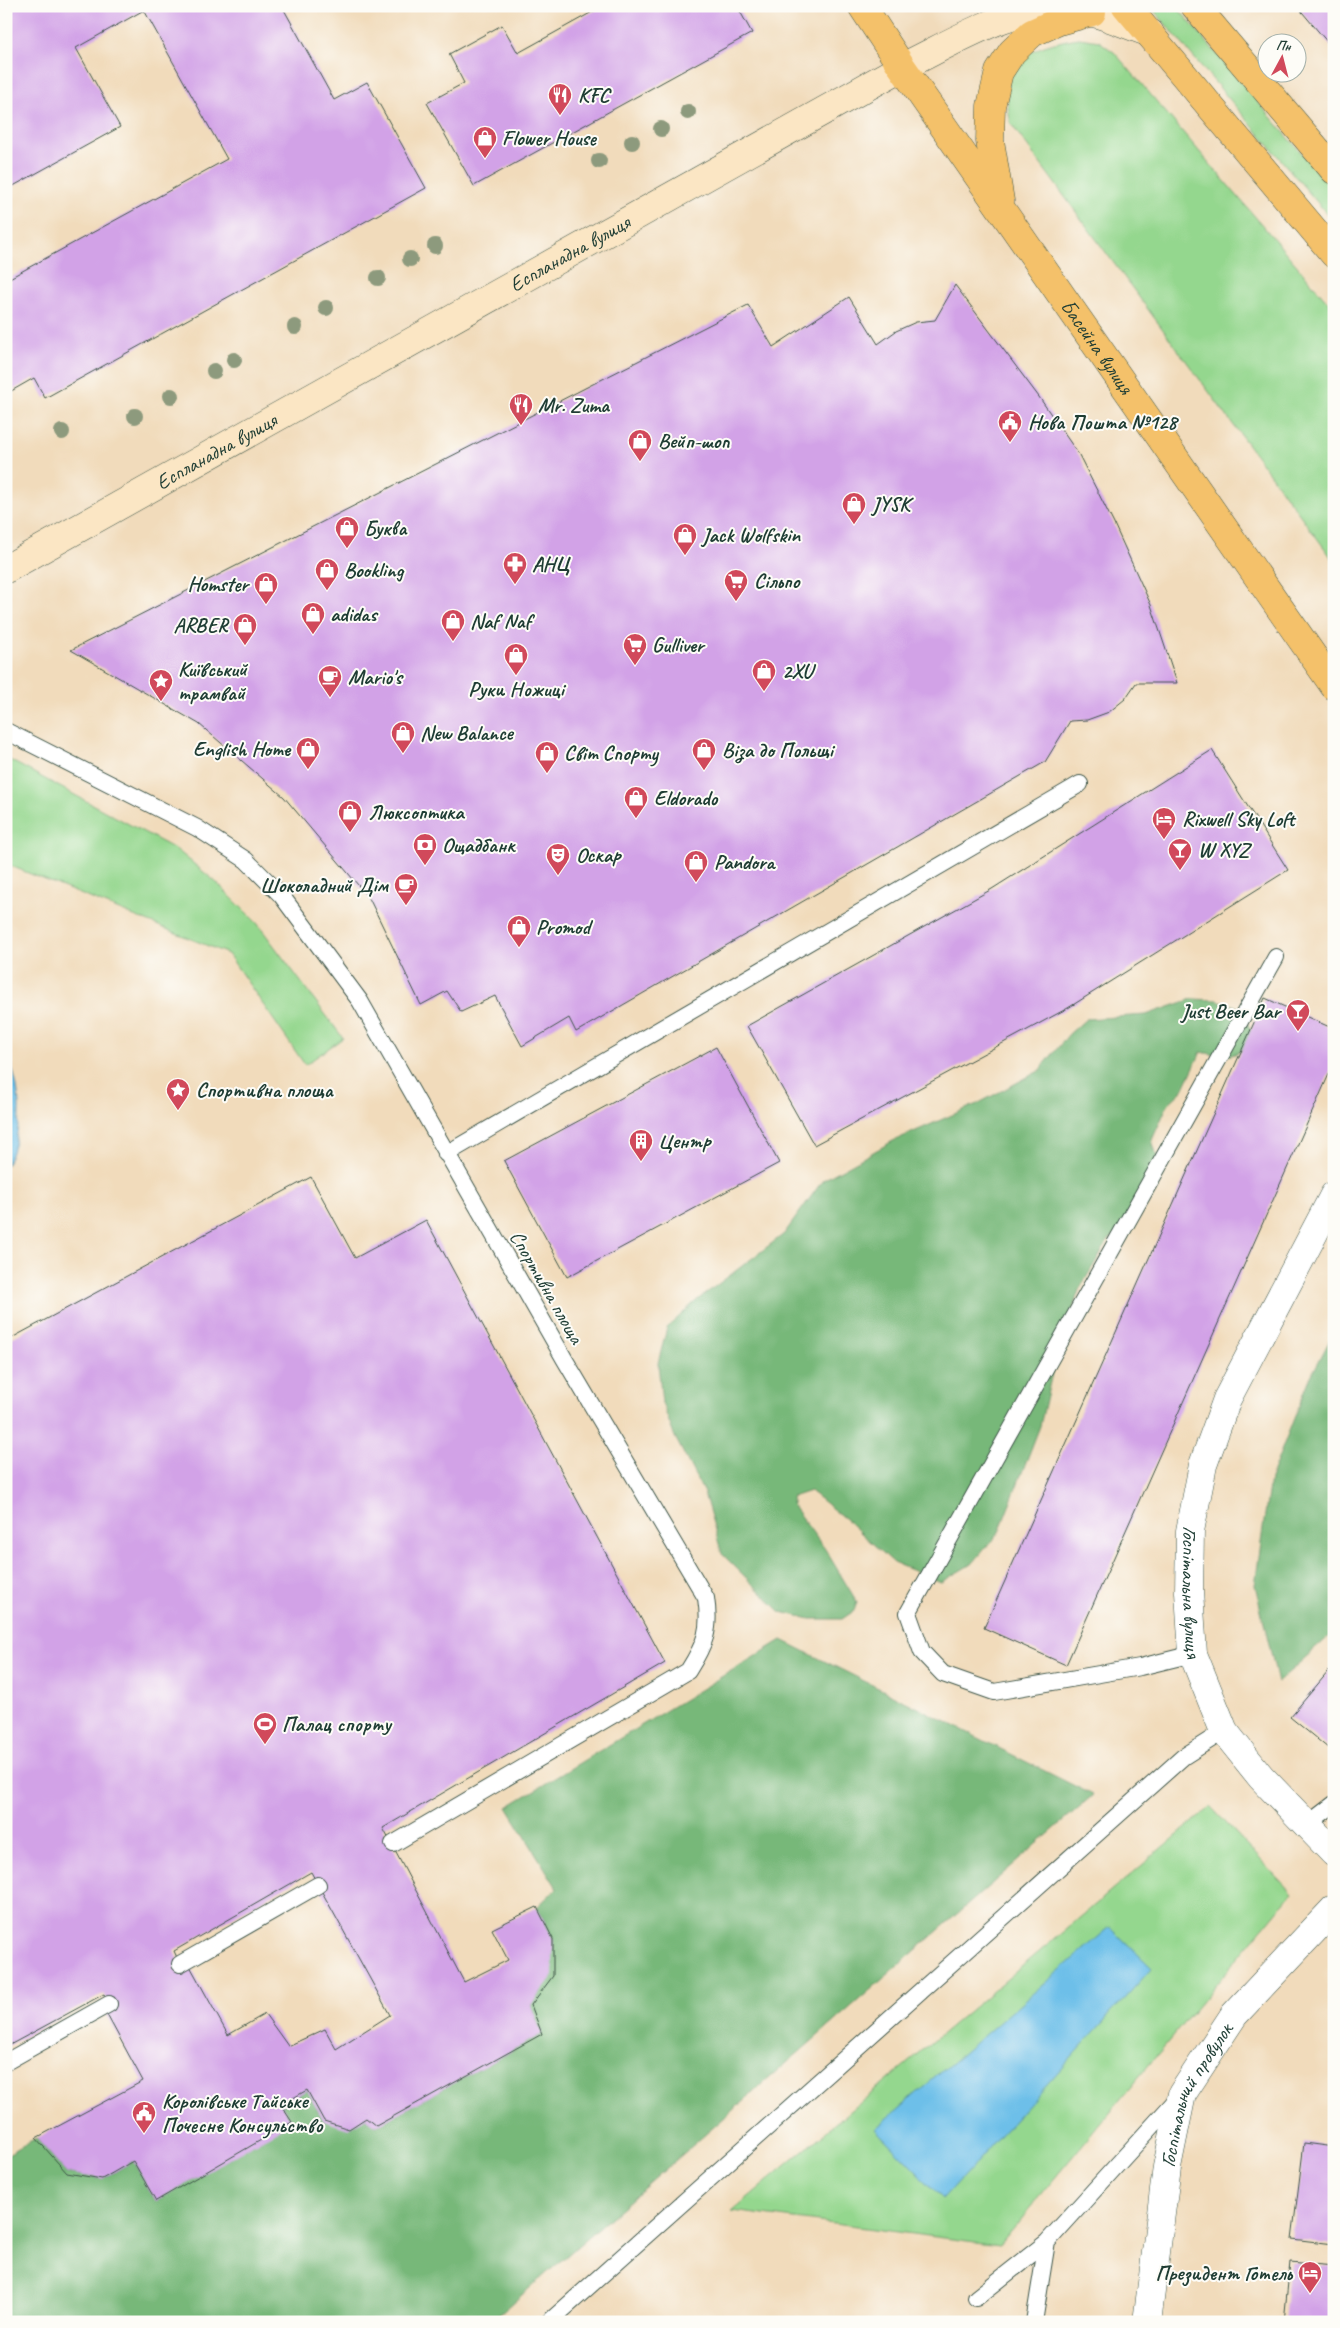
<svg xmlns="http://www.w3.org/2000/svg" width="1340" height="2328" font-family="Caveat,sans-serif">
  <rect width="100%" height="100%" fill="#fdfcf7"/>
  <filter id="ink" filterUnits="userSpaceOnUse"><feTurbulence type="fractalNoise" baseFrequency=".02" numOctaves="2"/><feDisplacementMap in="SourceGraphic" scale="10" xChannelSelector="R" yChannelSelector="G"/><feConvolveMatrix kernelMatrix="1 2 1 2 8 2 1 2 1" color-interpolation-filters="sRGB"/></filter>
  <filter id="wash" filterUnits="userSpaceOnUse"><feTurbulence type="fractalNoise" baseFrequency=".0096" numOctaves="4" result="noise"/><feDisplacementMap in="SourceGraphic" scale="20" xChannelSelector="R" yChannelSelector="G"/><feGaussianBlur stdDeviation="1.12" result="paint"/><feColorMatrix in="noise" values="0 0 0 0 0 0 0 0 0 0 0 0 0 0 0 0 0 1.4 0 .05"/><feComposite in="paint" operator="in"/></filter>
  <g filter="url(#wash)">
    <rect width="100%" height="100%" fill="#f1dbbb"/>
    <!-- green -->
    <path fill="#94d78e" stroke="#5a8a61" d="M1150 6H1176L1334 191V222Z
      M1079 38 1099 41 1115 53 1334 309V561L1011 124C997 63 1023 47 1079 38Z
      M6 758 177 850 217 883 257 923 343 1038 305 1065 228 954 6 864Z
      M1211 1807 1292 1893 999 2245 732 2211Z"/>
    <!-- forest -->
    <path fill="#77b879" stroke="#4b7a56" d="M1192 999 1217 1000 1238 1007 1251 1030C1245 1061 1226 1057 1201 1052L1183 1090 1168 1104 1152 1140 1162 1173 1154 1191 1140 1212 1108 1241 1079 1290 1053 1369 1040 1426 999 1532 973 1563 941 1582 894 1563 849 1522 810 1491 792 1497V1505L825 1549 857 1602 854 1611 842 1619H810L781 1612 722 1554 704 1493 674 1435 662 1403 658 1363 667 1328 696 1301 784 1234 823 1180 893 1141 977 1104 1039 1071 1069 1034 1086 1019 1146 1015Z
      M1334 1332V1632L1278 1682 1255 1585 1270 1479 1310 1378Z
      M782 1640 1093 1795 491 2322H6V2155L36 2138 67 2173 102 2179 133 2161 156 2201 291 2122 281 2105 307 2090 324 2121 366 2118 376 2126 542 2034 531 2005 552 1976 553 1939 537 1907 557 1888 507 1807Z"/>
    <!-- water -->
    <path fill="#6dbfe9" stroke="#467e8e" d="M6 1053C23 1089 24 1130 6 1166Z
      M1110 1927 1152 1968 943 2199 875 2129Z"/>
    <g id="blocks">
      <!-- building -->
      <path fill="#d2a2e7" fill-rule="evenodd" d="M6 6H282L334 100 367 82 426 188 45 398 34 378 6 394V280L227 159 144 10 76 48 120 127 6 190Z
        M603 6H737L752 33 474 186 427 103 464 83 449 54 502 25 518 53Z
        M1297 6H1334V50Z
        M955 285 1039 397 1079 455 1114 524 1151 605 1177 683H1136L1125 699 1109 712 1087 720 1070 721 1045 762 576 1032 569 1018 522 1046 495 996 461 1012 447 991 421 1005 369 898 284 797 199 724 71 650 748 305 773 347 849 297 878 344 896 331 916 322 935 320Z
        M1212 750 1288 870 1068 1008 814 1145 747 1026 992 889Z
        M1265 998 1334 1029V1063L1066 1665 984 1628Z
        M716 1047 779 1163 567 1277 504 1161Z
        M311 1177 355 1258 426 1220 665 1663 383 1828 464 1982 508 1960 492 1929 537 1907 553 1939V1976L531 2005 542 2034 376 2126 366 2118 349 2129 324 2121 307 2090 281 2105 292 2122 156 2201 133 2161 102 2179 67 2173 36 2138 143 2081 106 2013 112 2009 104 1994 6 2047V1341ZM311 1872 390 2015 336 2049 325 2029 288 2046 265 2014 228 2035 190 1966 180 1964 174 1951Z
        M1334 1665V1753L1290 1717Z
        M1304 2143 1334 2147V2244L1292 2239Z
        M1290 2262 1334 2266V2322H1284Z"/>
    </g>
  </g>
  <g filter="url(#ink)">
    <use href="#blocks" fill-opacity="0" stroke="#3e5548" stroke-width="1"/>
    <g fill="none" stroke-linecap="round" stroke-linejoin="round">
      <!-- lane casing -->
      <g stroke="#3e5548" stroke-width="18">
        <path id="lane" d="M6 731 197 828 246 860 281 895 360 1001 565 1360 706 1598C711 1630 705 1644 688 1671L393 1844
          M446 1154 1080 784
          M1193 1654 1140 1667 994 1692 943 1674 922 1652 908 1613 1276 957
          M1308 1824 1334 1804
          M180 1964 318 1885
          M6 2062 109 2004
          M976 2298 1047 2242 1178 2098
          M549 2322 1183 1757 1224 1731
          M1034 2322 1047 2242"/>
      </g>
      <!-- street casing -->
      <g stroke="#3e5548" stroke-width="29">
        <g id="street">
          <path id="s1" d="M1334 1195 1227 1399 1203 1465 1190 1531 1189 1592 1193 1654 1224 1731 1261 1777 1334 1853"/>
          <path id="s2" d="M1147 2322 1167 2167 1182 2094 1234 2015 1334 1909"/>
        </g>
      </g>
      <!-- secondary casing -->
      <g stroke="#3e5548" stroke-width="29">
        <g id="secondary">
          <path id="s3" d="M6 569 902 67C949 45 1017 1 1070 8 1097 11 1124 24 1150 33"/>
        </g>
      </g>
      <!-- primary casing -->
      <g stroke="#3e5548" stroke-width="29">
        <g id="primary">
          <path id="s4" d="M862 6 902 67 1334 686"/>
          <path d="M1126 6 1334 254"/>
          <path d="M1195 6 1334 170"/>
          <path d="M1000 201 990 141 991 106 999 72 1012 52 1032 33 1059 21 1092 12"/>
        </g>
      </g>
      <!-- lane -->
      <use href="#lane" stroke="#fff" stroke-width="16"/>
      <!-- street -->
      <use href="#street" stroke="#fff" stroke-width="28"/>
      <!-- secondary -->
      <use href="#secondary" stroke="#fbe6c4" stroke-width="28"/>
      <!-- primary -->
      <use href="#primary" stroke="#f4c16b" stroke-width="28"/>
    </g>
    <!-- trees -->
    <g fill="#8d9a7d">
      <circle cx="688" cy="112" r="8"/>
      <circle cx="661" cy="129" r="8"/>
      <circle cx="632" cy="142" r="8"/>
      <circle cx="599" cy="161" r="8"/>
      <circle cx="435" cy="246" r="8"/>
      <circle cx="410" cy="259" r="8"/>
      <circle cx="378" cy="278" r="8"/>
      <circle cx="326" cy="308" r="8"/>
      <circle cx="295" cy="327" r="8"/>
      <circle cx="234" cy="360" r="8"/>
      <circle cx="214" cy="371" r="8"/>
      <circle cx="171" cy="396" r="8"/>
      <circle cx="135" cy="416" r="8"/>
      <circle cx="62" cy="432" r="8"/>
    </g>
  </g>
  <!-- icons -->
  <defs>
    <g id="restaurant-pin" transform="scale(1.25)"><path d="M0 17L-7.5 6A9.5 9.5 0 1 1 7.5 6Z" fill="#d1495b" stroke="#fdfcf7"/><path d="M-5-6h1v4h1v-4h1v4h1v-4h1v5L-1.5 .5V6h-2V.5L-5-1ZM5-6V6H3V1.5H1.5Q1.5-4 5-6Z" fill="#fff"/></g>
    <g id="shop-pin" transform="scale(1.25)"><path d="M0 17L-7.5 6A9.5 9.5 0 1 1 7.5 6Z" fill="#d1495b" stroke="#fdfcf7"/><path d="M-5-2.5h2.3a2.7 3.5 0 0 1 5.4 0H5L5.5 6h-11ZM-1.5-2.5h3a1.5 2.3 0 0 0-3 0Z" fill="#fff"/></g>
    <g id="civic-pin" transform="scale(1.25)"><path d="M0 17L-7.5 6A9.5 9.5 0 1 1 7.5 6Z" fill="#d1495b" stroke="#fdfcf7"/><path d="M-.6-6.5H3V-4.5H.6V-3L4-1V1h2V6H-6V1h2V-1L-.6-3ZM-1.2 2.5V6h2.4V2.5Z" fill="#fff"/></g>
    <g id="pharmacy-pin" transform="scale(1.25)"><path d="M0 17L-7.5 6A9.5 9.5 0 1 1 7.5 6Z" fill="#d1495b" stroke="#fdfcf7"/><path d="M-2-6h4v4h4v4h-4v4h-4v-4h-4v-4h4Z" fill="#fff"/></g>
    <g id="supermarket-pin" transform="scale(1.25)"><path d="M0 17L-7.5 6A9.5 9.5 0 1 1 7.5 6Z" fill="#d1495b" stroke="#fdfcf7"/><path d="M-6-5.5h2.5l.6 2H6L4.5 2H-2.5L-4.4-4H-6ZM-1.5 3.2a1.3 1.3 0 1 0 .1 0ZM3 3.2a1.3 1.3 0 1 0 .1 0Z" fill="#fff"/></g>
    <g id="cafe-pin" transform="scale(1.25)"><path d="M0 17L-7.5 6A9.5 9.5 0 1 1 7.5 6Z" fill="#d1495b" stroke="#fdfcf7"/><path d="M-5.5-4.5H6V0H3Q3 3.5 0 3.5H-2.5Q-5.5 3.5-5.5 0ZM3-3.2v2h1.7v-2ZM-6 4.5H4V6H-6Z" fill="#fff"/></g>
    <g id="sight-pin" transform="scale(1.25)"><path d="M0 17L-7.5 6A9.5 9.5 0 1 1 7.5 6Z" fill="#d1495b" stroke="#fdfcf7"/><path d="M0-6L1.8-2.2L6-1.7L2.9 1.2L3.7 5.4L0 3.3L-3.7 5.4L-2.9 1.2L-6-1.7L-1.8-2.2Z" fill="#fff"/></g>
    <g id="hotel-pin" transform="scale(1.25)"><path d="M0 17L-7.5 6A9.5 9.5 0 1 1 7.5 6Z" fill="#d1495b" stroke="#fdfcf7"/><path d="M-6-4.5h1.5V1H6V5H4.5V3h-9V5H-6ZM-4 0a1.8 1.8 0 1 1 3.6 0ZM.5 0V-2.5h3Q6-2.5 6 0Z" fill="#fff"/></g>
    <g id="bank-pin" transform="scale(1.25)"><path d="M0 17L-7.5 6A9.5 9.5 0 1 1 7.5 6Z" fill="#d1495b" stroke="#fdfcf7"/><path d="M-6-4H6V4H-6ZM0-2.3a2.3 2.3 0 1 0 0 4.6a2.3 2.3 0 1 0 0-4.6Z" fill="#fff"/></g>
    <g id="bar-pin" transform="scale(1.25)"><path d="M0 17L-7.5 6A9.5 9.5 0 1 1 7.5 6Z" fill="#d1495b" stroke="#fdfcf7"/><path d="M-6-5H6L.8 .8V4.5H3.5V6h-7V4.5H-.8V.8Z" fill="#fff"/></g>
    <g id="theatre-pin" transform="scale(1.25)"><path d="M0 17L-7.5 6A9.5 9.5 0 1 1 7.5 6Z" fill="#d1495b" stroke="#fdfcf7"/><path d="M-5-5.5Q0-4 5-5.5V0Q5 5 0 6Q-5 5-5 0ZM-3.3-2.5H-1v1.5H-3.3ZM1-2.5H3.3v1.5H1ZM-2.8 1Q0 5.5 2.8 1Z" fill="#fff"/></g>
    <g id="building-pin" transform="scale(1.25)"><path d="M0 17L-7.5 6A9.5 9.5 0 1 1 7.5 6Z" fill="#d1495b" stroke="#fdfcf7"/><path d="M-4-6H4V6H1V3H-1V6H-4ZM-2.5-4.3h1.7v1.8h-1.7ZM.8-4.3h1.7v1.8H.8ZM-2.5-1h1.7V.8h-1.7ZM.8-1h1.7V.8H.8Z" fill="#fff"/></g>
    <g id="stadium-pin" transform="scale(1.25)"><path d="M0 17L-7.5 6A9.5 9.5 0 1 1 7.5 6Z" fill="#d1495b" stroke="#fdfcf7"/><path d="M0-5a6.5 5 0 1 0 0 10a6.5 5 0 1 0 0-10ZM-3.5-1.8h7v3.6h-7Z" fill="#fff"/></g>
  </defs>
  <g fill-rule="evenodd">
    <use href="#restaurant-pin" x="560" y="95"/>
    <use href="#shop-pin" x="485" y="138"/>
    <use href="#restaurant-pin" x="521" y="405"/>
    <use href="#civic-pin" x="1010" y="422"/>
    <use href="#shop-pin" x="640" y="441"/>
    <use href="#shop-pin" x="854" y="504"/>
    <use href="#shop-pin" x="347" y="528"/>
    <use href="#shop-pin" x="685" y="535"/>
    <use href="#pharmacy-pin" x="515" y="564"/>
    <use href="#shop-pin" x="327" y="570"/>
    <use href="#supermarket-pin" x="736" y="581"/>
    <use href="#shop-pin" x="266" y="584"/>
    <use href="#shop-pin" x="313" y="614"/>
    <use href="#shop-pin" x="453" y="621"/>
    <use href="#shop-pin" x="245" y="625"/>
    <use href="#supermarket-pin" x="635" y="645"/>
    <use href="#shop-pin" x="516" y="655"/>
    <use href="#shop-pin" x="764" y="671"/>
    <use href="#cafe-pin" x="330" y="677"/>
    <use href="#sight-pin" x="161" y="681"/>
    <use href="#shop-pin" x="403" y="733"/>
    <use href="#shop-pin" x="308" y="749"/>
    <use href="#shop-pin" x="704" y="750"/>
    <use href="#shop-pin" x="547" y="753"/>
    <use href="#shop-pin" x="636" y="798"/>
    <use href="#shop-pin" x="350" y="812"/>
    <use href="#hotel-pin" x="1164" y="819"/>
    <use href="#bank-pin" x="425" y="845"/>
    <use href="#bar-pin" x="1180" y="850"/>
    <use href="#theatre-pin" x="558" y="855"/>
    <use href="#shop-pin" x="696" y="862"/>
    <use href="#cafe-pin" x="406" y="885"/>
    <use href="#shop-pin" x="519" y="927"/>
    <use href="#bar-pin" x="1298" y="1011"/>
    <use href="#sight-pin" x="178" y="1090"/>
    <use href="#building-pin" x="641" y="1141"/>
    <use href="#stadium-pin" x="265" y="1724"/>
    <use href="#civic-pin" x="144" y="2113"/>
    <use href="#hotel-pin" x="1310" y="2273"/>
  </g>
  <g text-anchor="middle" stroke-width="4" stroke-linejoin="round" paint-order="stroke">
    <!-- poi labels -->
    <g font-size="21" font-weight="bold" fill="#1f3d34" stroke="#fdfcf7" text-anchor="start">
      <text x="578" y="102">KFC</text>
      <text x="502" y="145">Flower House</text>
      <text x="538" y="412">Mr. Zuma</text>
      <text x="1028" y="429">Нова Пошта №128</text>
      <text x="658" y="448">Вейп-шоп</text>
      <text x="872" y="511">JYSK</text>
      <text x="364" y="535">Буква</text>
      <text x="702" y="542">Jack Wolfskin</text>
      <text x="532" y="571">АНЦ</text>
      <text x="344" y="577">Bookling</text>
      <text x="754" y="588">Сільпо</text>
      <text x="248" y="591" text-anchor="end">Homster</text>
      <text x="330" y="621">adidas</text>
      <text x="470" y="628">Naf Naf</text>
      <text x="228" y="632" text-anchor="end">ARBER</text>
      <text x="652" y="652">Gulliver</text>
      <text x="178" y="676">Київський<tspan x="178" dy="24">трамвай</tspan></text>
      <text x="782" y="678">2XU</text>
      <text x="348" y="684">Mario's</text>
      <text x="516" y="696" text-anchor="middle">Руки Ножиці</text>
      <text x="420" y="740">New Balance</text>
      <text x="290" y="756" text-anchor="end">English Home</text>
      <text x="722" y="757">Віза до Польщі</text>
      <text x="564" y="760">Свiт Спорту</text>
      <text x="654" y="805">Eldorado</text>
      <text x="368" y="819">Люксоптика</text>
      <text x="1182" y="826">Rixwell Sky Loft</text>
      <text x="442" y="852">Ощадбанк</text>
      <text x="1198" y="857">W XYZ</text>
      <text x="576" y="862">Оскар</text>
      <text x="714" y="869">Pandora</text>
      <text x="388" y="892" text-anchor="end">Шоколадний Дім</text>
      <text x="536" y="934">Promod</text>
      <text x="1280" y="1018" text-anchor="end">Just Beer Bar</text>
      <text x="196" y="1097">Спортивна площа</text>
      <text x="658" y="1148">Центр</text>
      <text x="282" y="1731">Палац спорту</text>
      <text x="162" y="2108">Королівське Тайське<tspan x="162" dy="24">Почесне Консульство</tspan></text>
      <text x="1292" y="2280" text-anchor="end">Президент Готель</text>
    </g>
    <!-- street labels -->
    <g font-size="21" fill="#1f3d34" stroke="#fdfcf7">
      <text dy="7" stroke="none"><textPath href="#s3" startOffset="646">Еспланадна вулиця</textPath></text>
      <text dy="7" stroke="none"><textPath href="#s4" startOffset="414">Басейна вулиця</textPath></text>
      <text dy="7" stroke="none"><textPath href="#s3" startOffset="241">Еспланадна вулиця</textPath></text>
      <text transform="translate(547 1287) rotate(60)" y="7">Спортивна площа</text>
      <text dy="7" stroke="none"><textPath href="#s1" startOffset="429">Госпітальна вулиця</textPath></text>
      <text dy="7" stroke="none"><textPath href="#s2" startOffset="235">Госпітальний провулок</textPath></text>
    </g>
  </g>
  <!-- margin -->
  <rect width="1340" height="2328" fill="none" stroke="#fdfcf7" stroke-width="25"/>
  <!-- north arrow -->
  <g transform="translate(1282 58) rotate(7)"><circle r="24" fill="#fdfcf7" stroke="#a4b0a9"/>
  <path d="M0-4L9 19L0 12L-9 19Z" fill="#d1495b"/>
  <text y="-8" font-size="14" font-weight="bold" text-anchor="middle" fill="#1f3d34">Пн</text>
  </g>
</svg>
